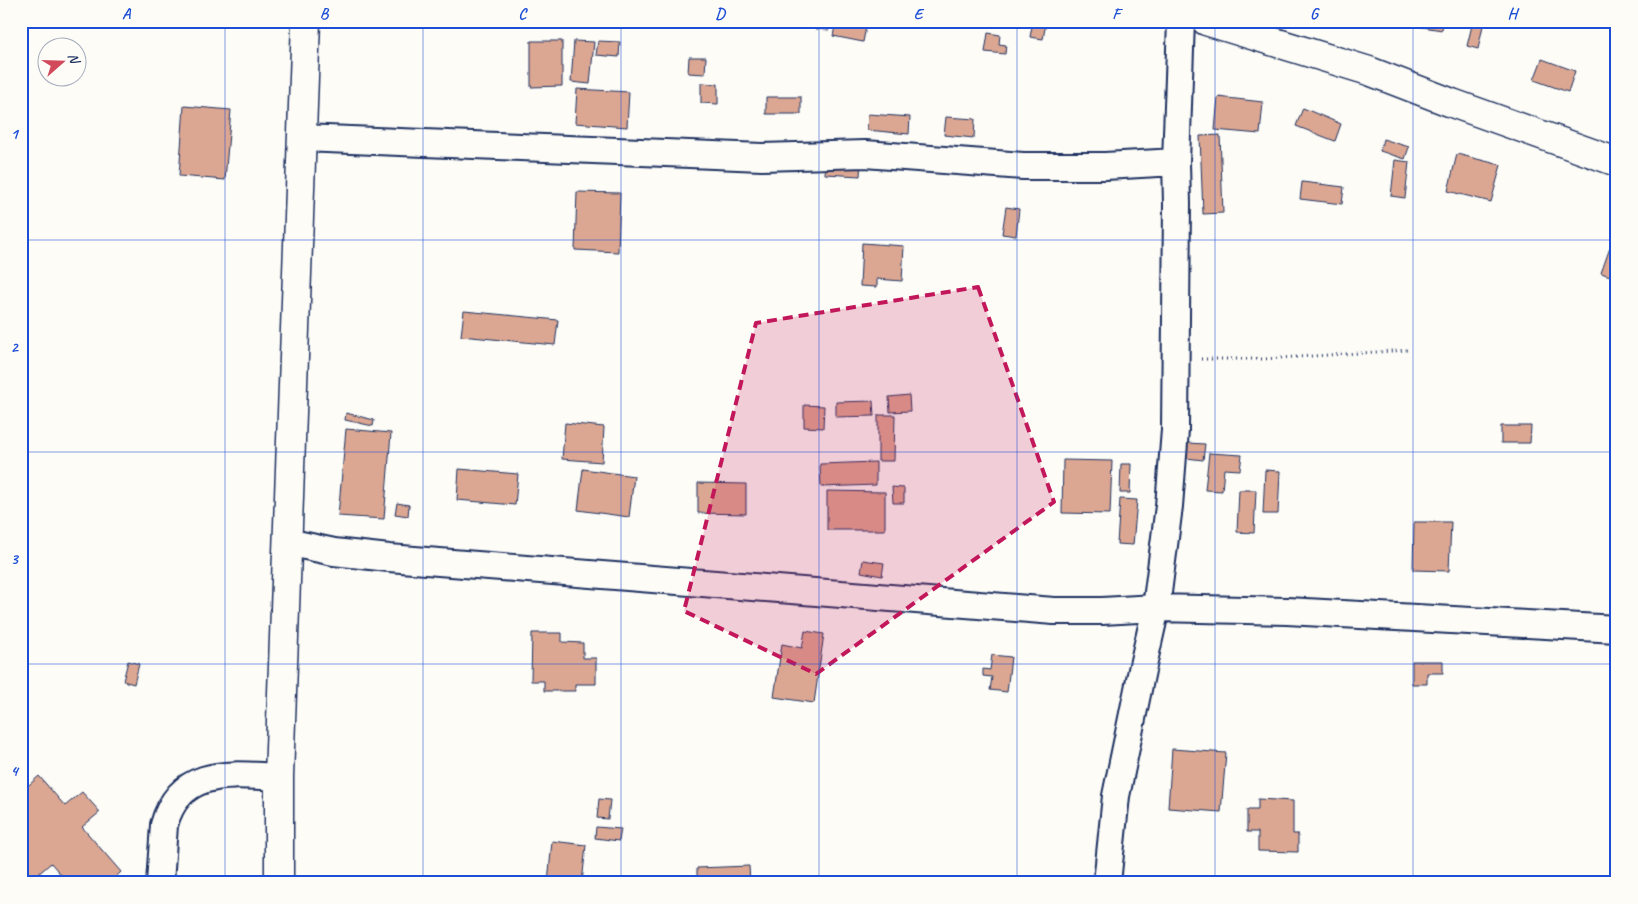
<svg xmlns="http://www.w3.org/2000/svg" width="1638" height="904" font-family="Caveat,sans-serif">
  <rect width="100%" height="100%" fill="#fdfcf7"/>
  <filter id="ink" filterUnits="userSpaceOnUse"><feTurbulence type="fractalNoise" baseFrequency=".02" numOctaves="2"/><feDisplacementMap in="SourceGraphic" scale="10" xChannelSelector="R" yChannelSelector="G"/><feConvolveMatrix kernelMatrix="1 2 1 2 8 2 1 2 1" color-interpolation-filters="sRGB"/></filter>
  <g filter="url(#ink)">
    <!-- building -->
    <path fill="#dca792" stroke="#1b2f5e" d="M817 21H830L829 30 816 29Z
      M836 21 866 27 863 42 833 36Z
      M1033 21 1046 23 1043 39 1030 37Z
      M1404 21H1443L1442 30 1404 24Z
      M1473 21H1484L1478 49 1467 46Z
      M988 33 1000 35 999 44 1006 45 1005 54 985 52Z
      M531 41H562V86L531 87Z
      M574 41 594 42 590 84 571 82Z
      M598 41 620 42 619 57 596 55Z
      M689 57H706L705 74 688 73Z
      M1542 59 1575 71 1568 92 1534 80Z
      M701 83 718 84V104L701 103Z
      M577 89 629 92 627 127 575 123Z
      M766 97H801V114H766Z
      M1218 97 1263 102 1260 134 1215 130Z
      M184 106 231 110 225 180 179 176Z
      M1303 108 1341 124 1335 141 1296 126Z
      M868 114 910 117 909 134 867 130Z
      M946 117 975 119 974 138 944 135Z
      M1220 135 1223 213 1203 214 1200 136Z
      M1383 139 1409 147 1405 159 1380 151Z
      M1457 154 1501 165 1491 202 1448 191Z
      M826 157 861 159 860 176 825 174Z
      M1395 160 1409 162 1405 198 1391 196Z
      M1302 182 1344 187 1342 204 1300 199Z
      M577 192 620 193 618 252 575 250Z
      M1006 207 1019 209 1016 236 1002 234Z
      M862 243 904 246 902 281 877 279V287L860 286Z
      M1611 245 1617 247V278L1601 273Z
      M464 311 558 320 555 345 461 336Z
      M909 395 910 411 890 412 889 397Z
      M873 401 874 416 836 417V402Z
      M804 405 824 406 823 428 804 427Z
      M346 413 374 420 373 426 345 420Z
      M878 415H895L894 461H878Z
      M565 423 604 427 602 462 562 459Z
      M1501 426H1531L1530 443H1501Z
      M346 429 391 433 384 519 338 516Z
      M1187 443 1205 444 1203 460 1186 458Z
      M1209 453 1242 455 1240 470 1224 469 1222 491 1205 490Z
      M1063 460 1112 461 1110 514 1062 513Z
      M876 462V485L821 487 820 464Z
      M1121 464H1131L1130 493H1120Z
      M459 469 518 474 515 505 457 500Z
      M583 469 634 476 629 517 578 510Z
      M1265 470 1280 471 1278 514H1263Z
      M698 483 746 484V514L698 513Z
      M892 487 904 488V503H893Z
      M1239 490H1256L1254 533 1237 532Z
      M827 491 885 492V530H827Z
      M1120 499 1137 500 1133 545 1117 544Z
      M397 503 409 505 408 516 395 514Z
      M1414 522H1451L1449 571 1413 570Z
      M863 560 884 563 882 576 861 572Z
      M805 631 824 634 814 703 774 697 782 644 802 648Z
      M532 633H562V642L583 643V658H596V684H575V691H544V681H531Z
      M992 655 1011 657 1007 692 990 690 992 677 983 676V669L990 670Z
      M128 661 139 664 134 684 123 681Z
      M1412 661H1443V673H1427V684H1412Z
      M21 715H24L21 748Z
      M1172 749 1226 753 1221 812 1168 808Z
      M39 776 65 806 82 792 100 812 82 827 121 872 109 883H68L51 863 28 883H26L21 878V831L26 826 21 820V792Z
      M599 799 610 800 608 819 597 818Z
      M1258 799 1293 801V834H1298V852L1258 851V832H1247V810H1258Z
      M596 827 621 829 619 841 595 838Z
      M552 841 586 845 582 883H548Z
      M749 866 750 883H697V868Z"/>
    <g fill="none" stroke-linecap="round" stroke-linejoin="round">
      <!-- minor casing -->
      <g stroke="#1b2f5e" stroke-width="30">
        <path id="minor" d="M302 138 762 157 865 154 1023 166H1105L1176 162
          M287 542 334 552 389 558 1054 611H1102L1156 608 1287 611 1617 629
          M160 883 164 825C180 766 232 775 279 777
          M1107 883 1116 796 1142 670 1156 608 1169 506 1175 430 1177 204 1176 162 1181 21"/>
      </g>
      <!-- tertiary casing -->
      <g stroke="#1b2f5e" stroke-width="31">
        <path id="tertiary" d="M1206 21 1369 71 1452 103 1617 162
          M279 883V777L306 21"/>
      </g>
      <!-- path -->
      <path stroke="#1b2f5e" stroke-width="3" stroke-dasharray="1 4" stroke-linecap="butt" d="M1201 359H1264L1408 350"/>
      <!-- minor -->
      <use href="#minor" stroke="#fdfcf7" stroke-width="26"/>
      <!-- tertiary -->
      <use href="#tertiary" stroke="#fdfcf7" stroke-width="28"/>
    </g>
  </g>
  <!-- marked area -->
  <path fill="#c2185b" fill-opacity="0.2" stroke="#c2185b" stroke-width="4" stroke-dasharray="10 6" stroke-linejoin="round" d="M978 287 1054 502 816 674 684 611 756 323Z"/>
  <!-- grid -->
  <path fill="none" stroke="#1d4ed8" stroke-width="1" stroke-opacity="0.55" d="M225 21V883M423 21V883M621 21V883M819 21V883M1017 21V883M1215 21V883M1413 21V883M21 240H1617M21 452H1617M21 664H1617"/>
  <!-- margin -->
  <rect width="1638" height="904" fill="none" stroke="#fdfcf7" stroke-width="55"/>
  <!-- north arrow -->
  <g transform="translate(62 62) rotate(70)"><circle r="24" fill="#fdfcf7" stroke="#a3aaba"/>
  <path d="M0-4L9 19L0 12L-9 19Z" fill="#d1495b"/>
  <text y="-8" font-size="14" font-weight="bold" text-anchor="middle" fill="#1b2f5e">N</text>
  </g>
  <rect x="28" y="28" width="1582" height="848" fill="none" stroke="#1d4ed8" stroke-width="2"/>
  <g font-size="16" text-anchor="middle" font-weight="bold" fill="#1d4ed8">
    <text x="126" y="19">A</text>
    <text x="324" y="19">B</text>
    <text x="522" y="19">C</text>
    <text x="720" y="19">D</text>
    <text x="918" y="19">E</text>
    <text x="1116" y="19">F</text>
    <text x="1314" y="19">G</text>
    <text x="1512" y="19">H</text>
    <text x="14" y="139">1</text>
    <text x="14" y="352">2</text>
    <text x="14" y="564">3</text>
    <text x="14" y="776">4</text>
  </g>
</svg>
